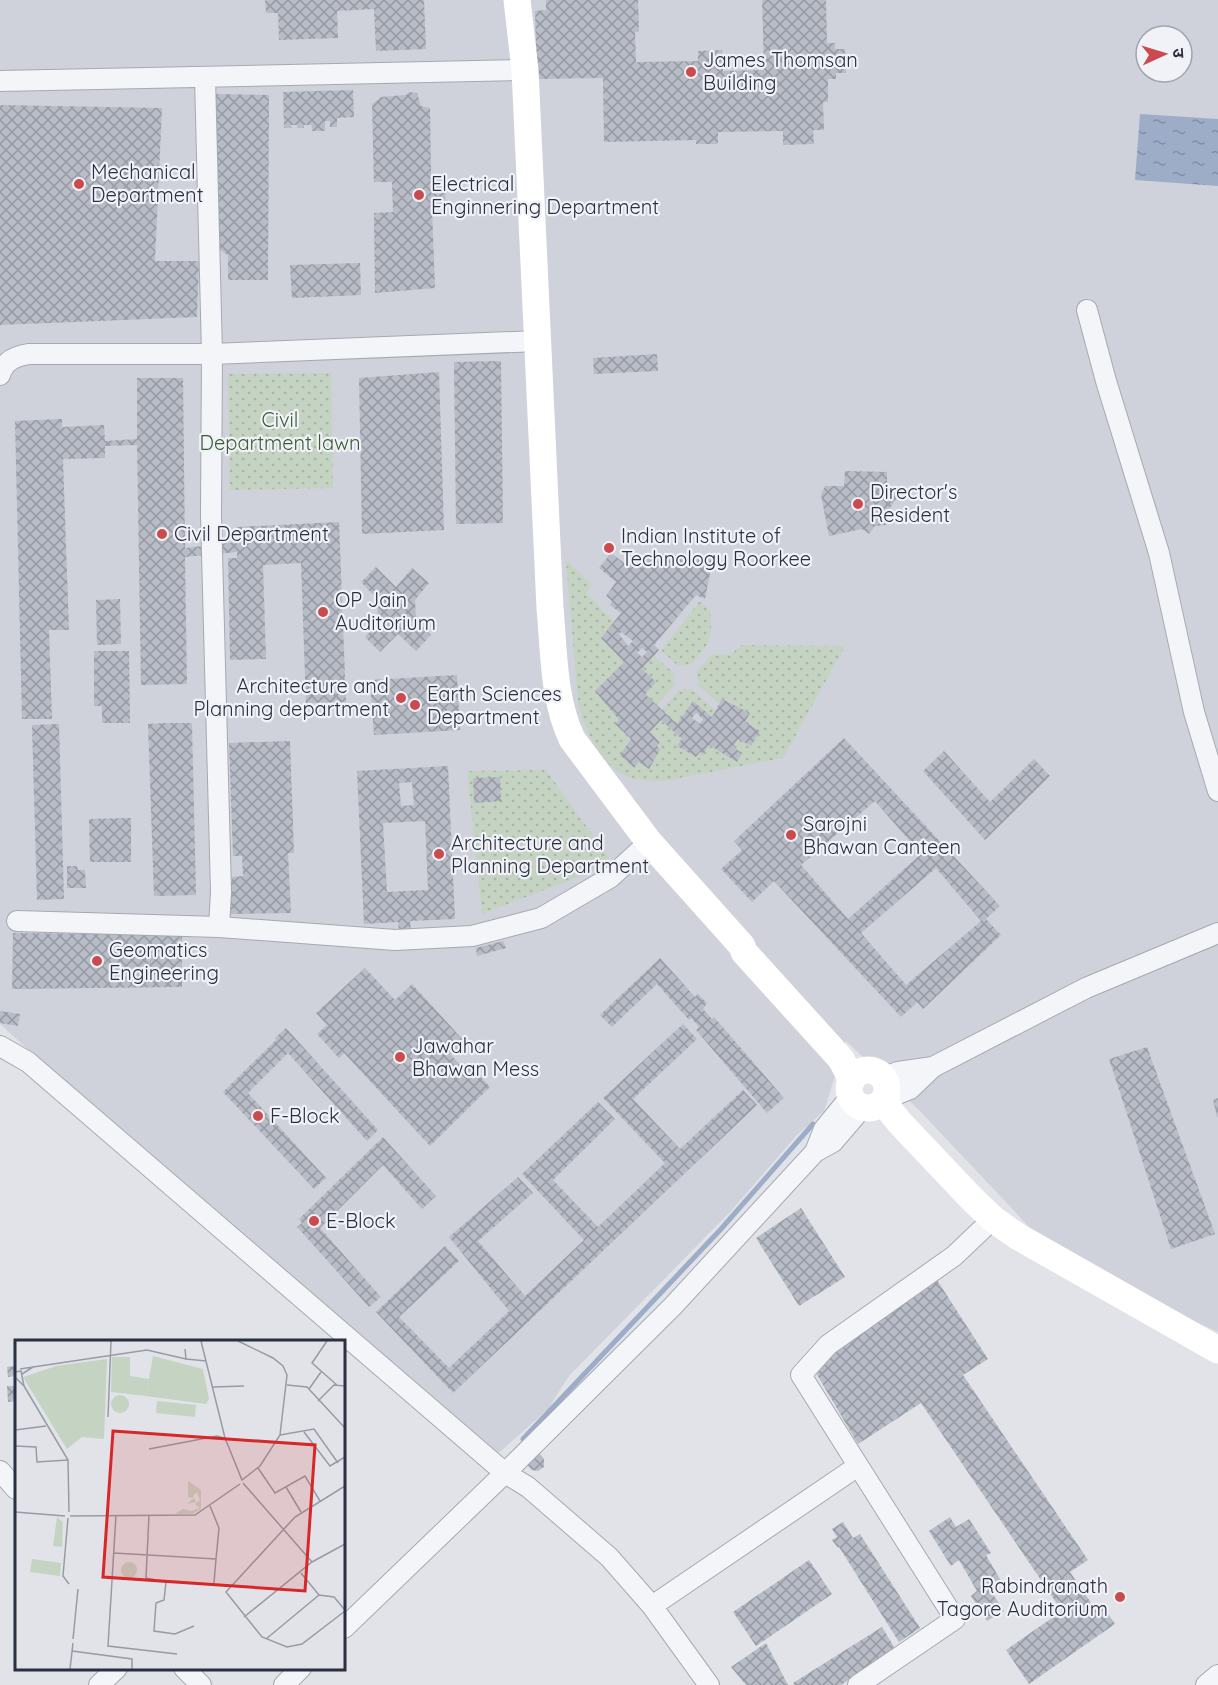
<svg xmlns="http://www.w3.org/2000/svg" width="1218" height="1685" font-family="Quicksand,'Noto Sans Devanagari',sans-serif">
  <defs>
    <pattern id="park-dots" width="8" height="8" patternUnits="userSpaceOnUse" patternTransform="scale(1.5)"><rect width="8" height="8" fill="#c5d3c2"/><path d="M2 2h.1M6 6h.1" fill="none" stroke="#a9b5a8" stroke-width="1.8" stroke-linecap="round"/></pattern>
    <pattern id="water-ripples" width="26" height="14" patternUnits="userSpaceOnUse" patternTransform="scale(1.5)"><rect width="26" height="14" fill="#9dadc8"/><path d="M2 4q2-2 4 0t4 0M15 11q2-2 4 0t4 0" fill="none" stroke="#808da4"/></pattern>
    <pattern id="building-cross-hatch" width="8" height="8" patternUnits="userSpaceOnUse" patternTransform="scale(1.5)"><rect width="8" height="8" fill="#b8bcc6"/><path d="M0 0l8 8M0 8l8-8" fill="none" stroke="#9699a2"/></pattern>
  </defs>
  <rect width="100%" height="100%" fill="#e1e3e9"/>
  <!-- built -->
  <path fill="#cfd2db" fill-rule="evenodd" d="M0 0H1218V1332L1187 1318 1034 1232 919 1110 846 1041 824 1111 797 1135 730 1212 569 1376 548 1409 484 1466 0 1024ZM1146 36H1182V72H1146Z"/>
  <!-- park -->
  <path fill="url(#park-dots)" d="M331 373 333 488 230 490 228 374Z
    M566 560 592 584 586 593 614 622 624 662 619 720 615 725 631 739 620 755 634 767 660 741 650 732 661 720 682 739 677 746 696 757 700 752 704 754 709 745 737 762 742 753 733 747 738 739 751 746 760 731 745 722 750 713 723 699 720 704 697 684 699 682 696 678 698 675 696 673 712 654 730 655 742 645 845 646 783 758 664 781C651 781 638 781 626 776 600 766 584 727 578 702Z
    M700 601 710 611C713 641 710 643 690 666L688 664 685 667 682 664 679 667 661 650Z
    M654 656 674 673 672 675 675 678 673 681 675 684 657 705 645 694 656 682 642 669Z
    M685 688 688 691 690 688 715 710 712 717 693 701 677 724 662 710 679 690 682 691Z
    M546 770 609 858 591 872 482 914 467 771Z"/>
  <!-- water -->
  <path fill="url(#water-ripples)" d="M1140 114 1218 119V186L1135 180Z"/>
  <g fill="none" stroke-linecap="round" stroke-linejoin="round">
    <!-- stream -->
    <path stroke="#9dadc8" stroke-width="5" d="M523 1439 721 1229 813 1124"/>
  </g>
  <!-- building -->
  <path fill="url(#building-cross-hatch)" fill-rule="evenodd" d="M265 0H424L426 49 376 51 374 9 337 11 338 38 279 40 278 13H266Z
    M546 0H638L639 32H635L636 62 698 61V51L722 50 723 71 764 70 762 0H826L827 43H835V49H845L846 73H836V79H828V102H823L824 130H813L814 144 783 145V131L718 132V144H696V140L604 142 603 78 537 79 535 11 546 10Z
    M353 90 354 117 337 118V127H330V121H325V131H312V125H304V128H297V125H291L292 128H284L283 92Z
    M409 92 417 93 421 106 430 108 431 175 444 173 446 208 432 209 435 288 375 293 374 213 393 212 392 182H374L372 104 378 100 380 97 406 95Z
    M211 94 269 95 268 280H228V255L210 244Z
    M0 105 162 108 155 261H199L197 317 0 325Z
    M360 263 361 295 292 298 290 265Z
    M657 354 658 371 594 374 593 358Z
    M501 361 503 523 456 524 454 362Z
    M439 372 444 530 362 534 359 378Z
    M137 378H183L185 548 236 542V527L339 522 346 702 306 703 301 563 263 565 266 659 230 660 228 558H237V552L185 557 187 684 141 685 137 445 105 446V458L63 459 69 630H49L52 719H22L15 421 62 419V427L104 425 105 441 137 439Z
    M845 471 887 472V487L899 495 887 512V525L875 526 869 534 862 529 829 536 821 495 825 486H844Z
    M611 553 628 566 638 553 644 558 648 553 713 558 705 599 696 595 654 645 659 650 642 669 656 682 645 694 677 724 693 701 712 717 722 699 750 713 745 722 760 731 751 746 738 739 733 747 742 753 737 762 709 745 703 755 700 752 696 757 677 746 682 739 661 720 650 732 660 742 657 746 660 750 649 769 639 762 634 768 620 755 631 739 615 724 619 720 595 691 624 662 601 638 621 613 610 605 612 601 606 596 616 582 599 568ZM621 632 633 641 628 646 619 634ZM642 648 647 652 642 657 637 653ZM696 713 703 719 700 724 692 718Z
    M376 567 396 587 412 568 429 583 415 600 416 620 431 635 416 651 398 634 380 652 365 637 378 623 377 599 361 582Z
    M120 599 121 644 97 645 96 600Z
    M94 651H129L130 723H102V706H94Z
    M457 675 460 730 374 735 370 680Z
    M164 723H192L196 895 154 896 148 724Z
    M59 724 64 899 37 900 32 725Z
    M844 738 1000 906 986 919 1001 935 923 1009 917 1002 901 1017 774 881 752 902 721 869 742 850 734 841ZM875 801 921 854 848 919 801 865ZM936 868 981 921 906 985 861 933Z
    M290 741 294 853H288L291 913 230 914 229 882H232V877L243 876 242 856H233L229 743Z
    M944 751 990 802 1034 759 1050 776 985 840 923 771Z
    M448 766 455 919 410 921 411 930 399 931 398 922 364 924 357 771ZM412 782 414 805 401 806 399 783ZM425 821 428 890 387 892 383 823Z
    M500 777 501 801 474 803 473 778Z
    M131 818V862H90L89 819Z
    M67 866H77L78 870H85L86 888H67Z
    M13 933 182 935V987L12 989Z
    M503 941 506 948 477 956 476 948Z
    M660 958 695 997 698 994 707 1003 703 1009 712 1019 714 1017 784 1098 767 1113 696 1030 699 1027 691 1018 689 1020 657 984 612 1027 600 1015Z
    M365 968 395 1000 412 984 465 1042 451 1055 466 1071 471 1066 490 1087 430 1146 344 1053 339 1058 317 1034 327 1025 316 1013Z
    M0 1011 20 1014 18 1026 0 1023Z
    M683 1024 697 1039 633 1099 680 1149 743 1090 757 1105 453 1393 376 1312 445 1246 459 1261 399 1317 449 1368 509 1311 449 1237 518 1177 533 1193 478 1241 525 1296 584 1240 522 1174 598 1102 615 1119 553 1180 598 1227 665 1163 603 1098Z
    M286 1028 378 1130 367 1141 288 1053 248 1093 326 1178 314 1189 223 1092 276 1040 275 1038Z
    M1147 1047 1215 1234 1171 1249 1109 1059Z
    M1218 1098V1117H1217L1213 1100Z
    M383 1137 436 1196 422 1209 383 1165 320 1228 381 1297 369 1307 297 1227 302 1223 299 1219Z
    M801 1208 845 1277 799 1306 756 1238Z
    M937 1280 988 1359 963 1375 1088 1560 1070 1572 1096 1610 1102 1605 1115 1624 1029 1684 1006 1650 1062 1611 921 1403 858 1444 813 1368Z
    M16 1366V1376L8 1377 7 1367Z
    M7 1386H14V1390H16V1401L8 1402Z
    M533 1454H540L544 1459V1467L538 1471 532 1470 527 1465Z
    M950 1517 956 1527 969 1519 991 1553 986 1555 1001 1581 989 1588 1004 1611 987 1621 971 1596 977 1591 959 1560 951 1566 929 1531Z
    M843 1522 853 1538 860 1534 920 1628 899 1642 839 1547 838 1548 832 1540 837 1537 832 1529Z
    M809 1560 832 1594 756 1646 733 1612Z
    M882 1627 896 1650 841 1685H794L793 1683Z
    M766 1643 788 1685H746L731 1667Z"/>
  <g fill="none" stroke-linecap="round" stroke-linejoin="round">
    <!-- street casing -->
    <g stroke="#a6a9b3" stroke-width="22">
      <path id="street" d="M205 77 212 354 211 515 221 892 219 927 395 940 472 936 541 918 611 877 649 842
        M0 81 525 70
        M1087 310 1106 381 1159 553 1194 712 1218 791
        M0 375C4 361 15 356 29 354H212L538 341
        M17 921 219 927
        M0 1046 28 1062 505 1473 528 1487 609 1557 652 1606 709 1685
        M884 1077 898 1072 933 1067
        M885 1099 910 1089 933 1067 1086 988 1218 933
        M815 1152 824 1129 851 1096
        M0 1471 16 1489
        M652 1606 858 1466
        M344 1628 505 1473 673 1306 815 1152 833 1142 862 1108
        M184 1668 201 1685
        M99 1685 117 1668
        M284 1685 301 1668
        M858 1685 955 1619 801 1375 828 1345 954 1256 993 1219
        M1206 1685 1218 1675"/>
    </g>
    <!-- street -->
    <use href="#street" stroke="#f4f5f8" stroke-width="20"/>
    <!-- secondary -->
    <path stroke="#fff" stroke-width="27" d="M517 0 525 70 550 608C554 651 553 699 572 739L649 842 742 946 744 952 841 1059 852 1080
      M849 1089a19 19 0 1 1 38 0a19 19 0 1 1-38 0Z
      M885 1099 891 1112 900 1123 971 1198 993 1219 1017 1236 1218 1350"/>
  </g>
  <!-- markers -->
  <g fill="#ca4a4e" stroke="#f1f2f7" stroke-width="2">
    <circle cx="691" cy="72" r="6"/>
    <circle cx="79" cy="184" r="6"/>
    <circle cx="419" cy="195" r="6"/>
    <circle cx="858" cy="504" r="6"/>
    <circle cx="162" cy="534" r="6"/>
    <circle cx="609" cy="548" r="6"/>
    <circle cx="323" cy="612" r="6"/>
    <circle cx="401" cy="698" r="6"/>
    <circle cx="415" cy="705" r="6"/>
    <circle cx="791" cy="835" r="6"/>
    <circle cx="439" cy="854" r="6"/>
    <circle cx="97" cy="961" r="6"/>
    <circle cx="400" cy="1057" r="6"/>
    <circle cx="258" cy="1116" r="6"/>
    <circle cx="314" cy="1221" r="6"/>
    <circle cx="1120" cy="1597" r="6"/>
  </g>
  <g text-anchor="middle" stroke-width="4.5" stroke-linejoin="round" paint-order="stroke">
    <!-- poi labels -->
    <g font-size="20" fill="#2a2f41" stroke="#f1f2f7" text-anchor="start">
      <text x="703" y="67">James Thomsan<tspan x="703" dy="23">Building</tspan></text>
      <text x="91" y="179">Mechanical<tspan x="91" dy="23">Department</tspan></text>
      <text x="431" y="191">Electrical<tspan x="431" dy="23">Enginnering Department</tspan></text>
      <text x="870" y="499">Director's<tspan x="870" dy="23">Resident</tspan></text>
      <text x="174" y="541">Civil Department</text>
      <text x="621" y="543">Indian Institute of<tspan x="621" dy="23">Technology Roorkee</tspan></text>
      <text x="335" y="607">OP Jain<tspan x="335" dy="23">Auditorium</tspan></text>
      <text x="389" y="693" text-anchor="end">Architecture and<tspan x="389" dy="23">Planning department</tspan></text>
      <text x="427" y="701">Earth Sciences<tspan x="427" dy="23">Department</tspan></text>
      <text x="803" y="831">Sarojni<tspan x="803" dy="23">Bhawan Canteen</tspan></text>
      <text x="451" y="850">Architecture and<tspan x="451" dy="23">Planning Department</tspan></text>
      <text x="109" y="957">Geomatics<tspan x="109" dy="23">Engineering</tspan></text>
      <text x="412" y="1053">Jawahar<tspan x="412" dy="23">Bhawan Mess</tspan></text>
      <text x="270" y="1123">F-Block</text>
      <text x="326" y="1228">E-Block</text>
      <text x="1108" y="1593" text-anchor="end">Rabindranath<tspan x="1108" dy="23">Tagore Auditorium</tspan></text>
    </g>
    <!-- park labels -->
    <g font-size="20" fill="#3a5c37" stroke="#f1f2f7">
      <text x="280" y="427">Civil<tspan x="280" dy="23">Department lawn</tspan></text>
    </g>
  </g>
  <!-- overview -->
  <g transform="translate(15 1340)">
    <rect width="330" height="330" fill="#e1e3e9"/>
    <path d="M97 17H115V36L134 39 131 56 96 52ZM173 141 186 150V169L177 174H160L168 169 176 171 185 168 180 164 185 160 182 152 178 156 181 162 172 164 179 158 173 157ZM42 177 48 182 47 207 38 206ZM106 230a8 8 0 1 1 16 0a8 8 0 1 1-16 0Z" fill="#c5d3c2"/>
    <path d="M138 16 188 29 194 59 191 64 131 56ZM92 19 89 99 67 97 52 109 8 37 41 26ZM96 64a9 9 0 1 1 18 0a9 9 0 1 1-18 0ZM142 61 181 65 180 77 141 73ZM17 219 46 223 45 236 15 232Z" fill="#c5d3c2"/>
    <path fill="none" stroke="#989ba6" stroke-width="1.5" d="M186 1 210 98 227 140 245 126 265 95 272 35 268 26 258 18 223 1M312 1 297 23 323 46M171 19 191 21M18 27 132 10 171 19 170 9M5 29 18 27 7 34M0 32 6 31 9 46 0 37M272 45 292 47 330 88M9 46 53 120 54 172M198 47 229 46M294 49 306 32M303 61 319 45 330 46M93 77 96 1M0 90 31 86M289 92 315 126 330 117M265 95 299 89 323 123M0 106 21 107 22 122 53 120M134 109 202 96 209 98M243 128 260 153 290 136 305 161M228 143 297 222M330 146 280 177 211 252 247 297 272 307 287 304 330 271M271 147 286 172M0 172 50 176M101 175 93 306 162 314M134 175 131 238 151 242 149 260 141 263 139 291 160 294 179 286M55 176 180 175 225 144M53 178 48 236 54 244M99 213 201 219 204 188 195 166M286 233 304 255 319 257 330 270M199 243 201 219M229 277 297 222 330 204M58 299 63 249M251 299 304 255M57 311 117 319V329M55 329 58 303"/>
    <path fill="#d62828" fill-opacity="0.15" stroke="#d62828" stroke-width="3" d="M98 91 300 105 290 251 88 237Z"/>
    <rect width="330" height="330" fill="none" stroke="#2a2f41" stroke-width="3"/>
  </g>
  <!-- north arrow -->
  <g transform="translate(1164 54) rotate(86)"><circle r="28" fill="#f1f2f7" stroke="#a1a4ae" stroke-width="1.5"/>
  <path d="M0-4.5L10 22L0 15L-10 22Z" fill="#ca4a4e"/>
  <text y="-9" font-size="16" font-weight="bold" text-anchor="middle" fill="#2a2f41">उ</text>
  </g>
</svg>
